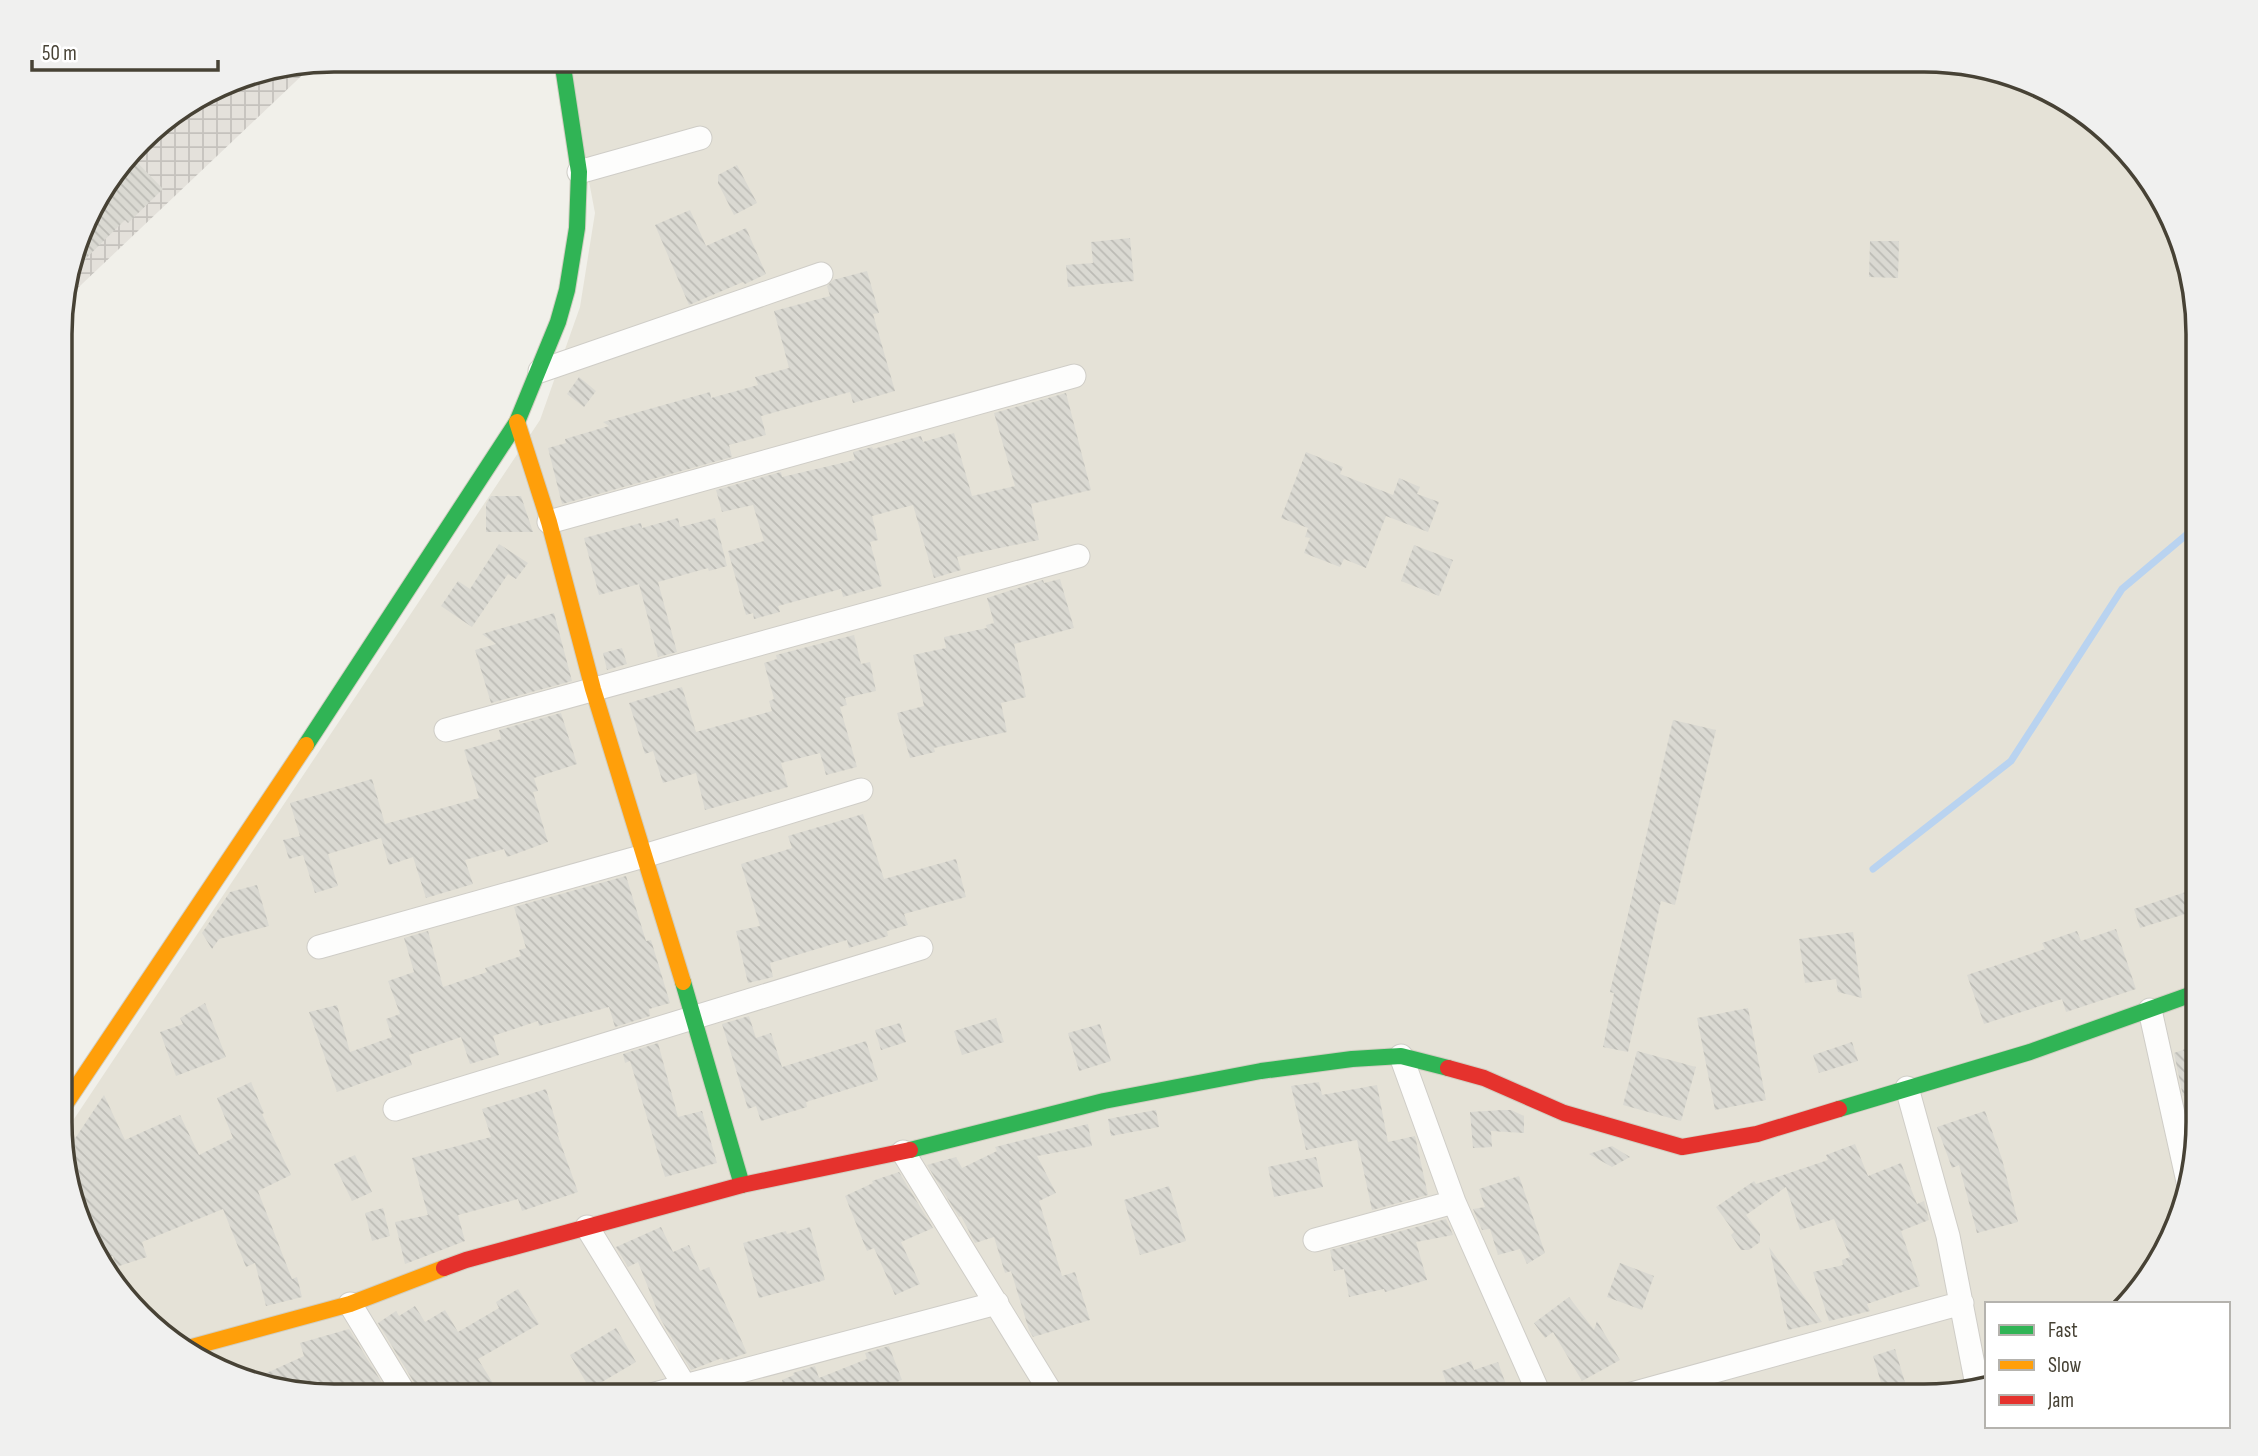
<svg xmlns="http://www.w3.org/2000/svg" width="2258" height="1456" font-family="'Sofia Sans Condensed',sans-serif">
  <defs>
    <pattern id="industrial-grid" width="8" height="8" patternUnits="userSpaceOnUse" patternTransform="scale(1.75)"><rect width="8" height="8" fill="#e4e1db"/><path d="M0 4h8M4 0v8" fill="none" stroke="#c5c2bd"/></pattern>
    <pattern id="building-back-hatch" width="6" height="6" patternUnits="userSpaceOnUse" patternTransform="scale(1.75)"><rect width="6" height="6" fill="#dad9d2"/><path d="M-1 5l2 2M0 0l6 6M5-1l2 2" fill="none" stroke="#bcbbb5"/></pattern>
  </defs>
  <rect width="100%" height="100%" fill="#f1f0ea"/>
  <!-- residential -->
  <path fill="#e5e2d7" d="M566 60H1924L2012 74 2077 106 2162 197 2198 317V1139L2184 1210 2152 1275 2121 1304H1987V1382L1941 1396H334L246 1382 181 1350 97 1259 62 1157V1137L540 420 580 307 595 213Z"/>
  <!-- industrial -->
  <path fill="url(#industrial-grid)" d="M314 64 62 303 88 212 153 128 229 80Z"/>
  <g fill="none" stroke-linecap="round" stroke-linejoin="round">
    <!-- stream -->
    <path stroke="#b9d3f0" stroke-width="7" d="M1873 869 2011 761 2122 589 2198 525"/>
  </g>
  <!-- building -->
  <path fill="url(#building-back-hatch)" d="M131 156 163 189 128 223 125 220 69 275 88 212Z
    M737 165 757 203 734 215 718 183V175Z
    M690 210 706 246 746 228 766 274 745 284 743 282 689 305 655 225Z
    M1130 238 1134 281 1068 287 1066 265 1093 263 1091 242Z
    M1870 241H1899L1898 278 1869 277Z
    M867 271 879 313 873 314 895 391 853 403 850 392 761 416 766 435 729 445 732 457 562 504 548 448 566 443 565 439 609 426 603 422 710 392 711 398 758 385 755 377 789 368 774 311 830 296 827 286 833 280Z
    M579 377 596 391 584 407 567 394Z
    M1066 393 1091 490 1031 504 1039 540 957 557 961 570 934 578 913 505 872 516 878 540 870 542 882 586 843 597 841 589 778 606 780 612 754 619 753 613 746 615 728 551 764 541 753 505 722 512 716 490 781 472 782 477 855 460 853 452 872 447 873 449 921 436 923 442 954 433 972 496 1015 486 994 413Z
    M1306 452 1343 467 1340 474 1393 495 1399 478 1420 487 1417 494 1439 502 1428 532 1386 516 1366 568 1344 559 1340 567 1304 553 1310 538 1305 537 1308 528 1281 518Z
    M491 496H521L533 532H486V504Z
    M678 518 680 527 715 518 727 566 709 571 708 568 658 582 677 652 658 657 639 584 599 595 584 538 641 523 642 528Z
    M499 544 528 563 516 579 508 574 472 627 441 606 458 581 470 589Z
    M1414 545 1453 560 1439 596 1401 581Z
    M1060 579 1074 628 1014 644 1026 697 1001 703 1007 732 934 748 935 752 910 758 897 713 924 706 913 655 946 648 944 637 987 628 986 625 994 623 987 598 1043 580 1044 583Z
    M554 613 572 681 491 703 475 650 496 644 482 634Z
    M854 635 861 664 870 662 876 691 845 698 847 705 840 707 857 767 826 775 820 753 781 763 788 787 705 810 696 773 663 783 653 751 645 754 629 703 682 687 696 732 772 711 769 701 774 699 764 663 777 659 776 655Z
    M622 648 627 664 607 670 603 653Z
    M561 713 577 764 534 778 538 791 533 792 548 842 507 857 504 849 465 860 473 884 426 898 413 857 389 865 381 838 328 854 338 886 315 893 303 855 289 859 283 840 300 836 290 803 372 779 385 824 479 798 464 750 501 739 499 730Z
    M1673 720 1716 730 1675 905 1661 901 1628 1052 1603 1047 1614 993 1610 992Z
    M863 814 884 879 956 859 966 897 904 914 908 925 887 931 888 936 849 948 847 940 770 963 773 977 748 983 736 931 760 926 741 864 792 848 788 836Z
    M626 876 646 941 651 940 670 1003 649 1009 650 1016 615 1027 609 1007 539 1026 538 1021 493 1036 499 1055 470 1064 461 1037 409 1055 412 1065 337 1092 309 1012 337 1005 350 1052 392 1037 386 1019 400 1014 388 981 414 972 404 938 428 931 443 987 487 972 485 968 521 956 519 950 526 948 514 907Z
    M257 885 269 926 219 939 212 949 202 933 230 892Z
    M2198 888V910L2140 928 2134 909Z
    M2116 929 2136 989 2066 1012 2062 999 1984 1024 1967 975 2045 949 2042 943 2077 931 2081 941Z
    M1853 932 1862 998 1838 992 1836 979 1805 983 1799 939Z
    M205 1003 226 1057 176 1076 160 1032 183 1024 180 1018Z
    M1748 1008 1766 1100 1715 1110 1697 1018Z
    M749 1016 756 1038 771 1033 782 1067 866 1041 878 1080 806 1102 807 1107 761 1121 756 1106 748 1109 722 1024Z
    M996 1018 1004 1042 962 1055 954 1031Z
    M900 1023 906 1042 881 1050 875 1030Z
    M1100 1024 1111 1061 1079 1071 1068 1033Z
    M1852 1042 1858 1061 1819 1073 1813 1055Z
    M658 1043 678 1117 702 1111 717 1163 665 1177 630 1061 625 1063 623 1054Z
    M2191 1047 2198 1067V1091L2183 1096 2174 1053Z
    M1637 1051 1696 1067 1681 1121 1623 1105Z
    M251 1082 264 1113 262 1114 291 1175 258 1191 292 1279 297 1277 302 1297 266 1306 255 1263 246 1267 223 1209 142 1242 147 1257 116 1267 113 1256 98 1261 62 1158 104 1095 125 1140 180 1115 199 1155 233 1138 217 1098Z
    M1319 1082 1322 1095 1377 1085 1388 1142 1415 1136 1428 1195 1372 1210 1357 1140 1306 1150 1291 1086Z
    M546 1089 559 1132 557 1133 578 1192 522 1211 518 1199 458 1215 465 1241 405 1264 395 1222 428 1215 412 1158 491 1137 482 1109Z
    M1156 1110 1159 1127 1111 1136 1108 1119Z
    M1502 1110H1511L1524 1116V1133L1491 1131 1492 1147 1473 1148 1470 1112Z
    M1985 1111 2002 1159 2018 1222 1977 1233 1959 1165 1952 1168 1937 1127Z
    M1088 1124 1092 1146 1037 1156 1056 1193 1039 1201 1062 1276 1075 1272 1090 1320 1033 1337 1029 1330 1011 1271 1005 1273 994 1237 975 1243 961 1216 959 1217 927 1165 956 1157 962 1168 997 1151 995 1147Z
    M1855 1144 1868 1176 1901 1163 1917 1204 1924 1201 1929 1220 1901 1231 1920 1286 1867 1304 1870 1311 1829 1321 1813 1272 1843 1265 1842 1260 1850 1257 1834 1219 1800 1230 1786 1187 1746 1215 1760 1234V1242L1749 1250H1741L1731 1235 1734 1232 1716 1207 1754 1181 1756 1184 1828 1160 1826 1155Z
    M1612 1146 1630 1157 1612 1167 1589 1154Z
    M355 1155 372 1192 352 1201 334 1164Z
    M1316 1157 1323 1187 1274 1197 1268 1167Z
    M899 1172 933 1228 901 1242 920 1284 895 1295 874 1248 867 1251 845 1196 873 1183 872 1181Z
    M1519 1176 1545 1253 1527 1264 1520 1249 1498 1255 1490 1229 1482 1230 1473 1209 1485 1207 1479 1189Z
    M1169 1186 1186 1241 1140 1255 1124 1200Z
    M383 1208 390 1236 372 1241 365 1213Z
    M1446 1219 1453 1235 1416 1242 1427 1280 1385 1292 1384 1289 1349 1297 1344 1269 1334 1271 1330 1250Z
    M661 1227 673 1252 689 1245 700 1271 709 1267 747 1353 724 1361 722 1358 691 1370 661 1320 638 1262 628 1267 616 1247Z
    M810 1227 825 1280 759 1298 743 1243 786 1231 787 1234Z
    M1769 1247 1822 1322 1788 1330Z
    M1620 1263 1654 1276 1642 1310 1607 1297Z
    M518 1289 539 1324 478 1359 501 1396H420L418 1389 378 1323 396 1311 399 1316 415 1306 425 1322 445 1310 458 1332 499 1308 496 1302Z
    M1569 1297 1594 1330 1597 1321 1620 1360 1582 1381 1553 1332 1545 1338 1534 1323Z
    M616 1328 636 1362 590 1389 570 1355Z
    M349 1329 390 1396H334L247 1382 304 1356 300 1343Z
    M889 1346 902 1380 859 1396H776L785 1391 782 1380 794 1375 793 1373 815 1366 819 1378 867 1359 865 1353Z
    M1895 1349 1909 1396H1885L1873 1356Z
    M1471 1361 1474 1370 1498 1362 1510 1396H1451L1442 1371Z"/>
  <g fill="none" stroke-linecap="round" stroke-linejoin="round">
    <!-- street casing -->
    <g stroke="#cfcdc7" stroke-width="25">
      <path id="street" d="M579 172 700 138
        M540 371 821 274
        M549 522 1074 376
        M446 730 1078 556
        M319 947 644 856 861 790
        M2150 1010 2189 1186
        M1401 1056 1454 1202 1540 1396
        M1907 1088 1948 1236 1977 1385
        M395 1109 921 948
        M903 1152 1053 1396
        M587 1227 691 1396
        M1315 1240 1454 1202
        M350 1304 406 1396
        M647 1396 997 1303
        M1624 1396 1962 1303"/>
    </g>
    <!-- fast casing -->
    <g stroke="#d1cec1" stroke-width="18">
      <path id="fast" d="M306 745 517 422 558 322 567 290 577 228 579 172 562 60
        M683 982 742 1185
        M1839 1109 2030 1052 2198 992
        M910 1150 1104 1101 1261 1071 1352 1059 1401 1056 1448 1068"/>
    </g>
    <!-- slow casing -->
    <g stroke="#d1cec1" stroke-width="18">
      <path id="slow" d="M517 422 549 522 593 689 683 982
        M62 1109 306 745
        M181 1350 350 1304 444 1268"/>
    </g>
    <!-- jam casing -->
    <g stroke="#d1cec1" stroke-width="18">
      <path id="jam" d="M1448 1068 1484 1078 1564 1113 1682 1147 1757 1134 1839 1109
        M444 1268 466 1260 742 1185 910 1150"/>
    </g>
    <!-- street -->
    <use href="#street" stroke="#fdfdfc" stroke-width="23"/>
    <!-- fast -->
    <use href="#fast" stroke="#30b455" stroke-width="16"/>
    <!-- slow -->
    <use href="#slow" stroke="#ff9f0a" stroke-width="16"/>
    <!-- jam -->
    <use href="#jam" stroke="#e5322d" stroke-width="16"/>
  </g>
  <!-- crop -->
  <path d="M0 0H2258V1456H0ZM334 72H1924A262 262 0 0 1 2186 334V1122A262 262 0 0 1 1924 1384H334A262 262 0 0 1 72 1122V334A262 262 0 0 1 334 72Z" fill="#f0f0ef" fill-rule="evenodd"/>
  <path fill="none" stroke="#474235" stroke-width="3.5" d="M334 72H1924A262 262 0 0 1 2186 334V1122A262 262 0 0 1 1924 1384H334A262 262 0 0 1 72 1122V334A262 262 0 0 1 334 72Z"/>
  <!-- legend -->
  <rect x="1985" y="1302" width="245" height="126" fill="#ffffff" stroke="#b5b3ae" stroke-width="2"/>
  <rect x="1999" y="1325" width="35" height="10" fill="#30b455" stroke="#b5b3ae" stroke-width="2"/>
  <text x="2048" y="1337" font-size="21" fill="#474235">Fast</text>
  <rect x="1999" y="1360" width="35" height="10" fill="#ff9f0a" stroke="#b5b3ae" stroke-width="2"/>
  <text x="2048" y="1372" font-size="21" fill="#474235">Slow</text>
  <rect x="1999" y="1395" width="35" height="10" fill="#e5322d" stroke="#b5b3ae" stroke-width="2"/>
  <text x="2048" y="1407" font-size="21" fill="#474235">Jam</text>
  <!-- scale -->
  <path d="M32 60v10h186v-10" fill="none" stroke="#474235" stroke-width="3.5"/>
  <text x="42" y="60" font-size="21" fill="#474235" stroke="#ffffff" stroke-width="5" paint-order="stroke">50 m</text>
</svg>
